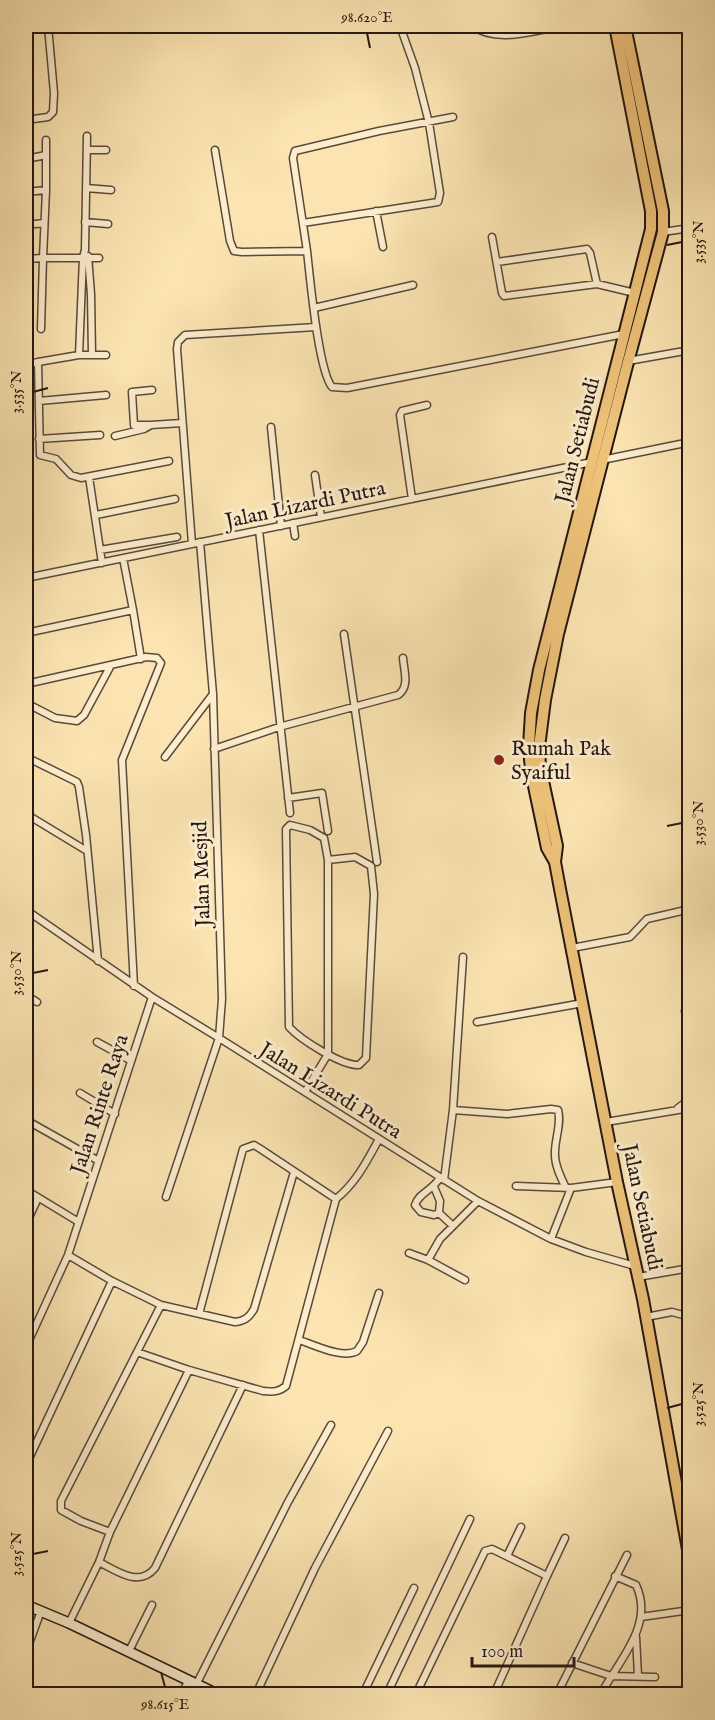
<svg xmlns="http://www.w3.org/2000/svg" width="715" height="1720" font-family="'IM FELL English',serif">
  <rect width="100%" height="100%" fill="#fbe4b2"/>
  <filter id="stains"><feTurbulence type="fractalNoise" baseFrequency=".00333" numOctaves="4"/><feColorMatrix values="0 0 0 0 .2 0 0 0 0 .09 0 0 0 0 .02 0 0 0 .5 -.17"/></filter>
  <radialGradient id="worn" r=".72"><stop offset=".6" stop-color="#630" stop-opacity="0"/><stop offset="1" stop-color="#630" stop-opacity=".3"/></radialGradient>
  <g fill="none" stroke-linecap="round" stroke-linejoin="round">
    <!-- street casing -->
    <g stroke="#5a4a3a" stroke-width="9">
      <path id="street" d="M473 26C496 44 536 30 562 26
        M26 120 48 117 53 112 54 93 48 26
        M46 140V190L43 258H99
        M87 150H106
        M215 150 230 241 234 251 242 252 307 251C310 277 318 370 332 387L347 388 624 334
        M26 159 46 155
        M86 188 111 190
        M26 192 46 190
        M376 211 383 247
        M85 222 108 224
        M303 223 438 202 440 193 429 123 415 68 400 26
        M26 225 44 223
        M663 232 690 228
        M492 237 502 293 504 296 597 284 635 293
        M307 251 293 158 295 151 379 131 453 117
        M88 256 91 294 92 355
        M26 259 43 258 41 329
        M497 262 587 249 590 253 597 284
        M314 308 413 285
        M79 355 83 257 85 250 87 136
        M106 355H79L38 362 40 455 56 459 71 475 81 478 169 461
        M628 361 690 350
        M26 365 38 362
        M39 401 106 395
        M151 425H134L132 392 152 390
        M271 427 281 526
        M115 436 144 429 151 425 182 423
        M39 439 100 435
        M602 460 690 442
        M315 475 321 517
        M89 477 102 563
        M412 499 400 415 402 411 427 405
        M96 515 175 499
        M293 523 295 536
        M259 530 290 813
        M192 544 177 349 178 342 185 335 316 327
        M100 550 177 537
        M26 578 592 462
        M133 610 141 659
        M26 633 133 610 123 558
        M344 634 377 862
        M26 684 146 657 157 658 161 663 122 760 134 986
        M26 703 55 718 77 721 84 715 110 667
        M214 749 279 727 398 695C410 687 404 671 403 658
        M26 757 77 782 79 787 86 835 98 961
        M165 757 213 694
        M288 798 322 793 328 831
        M26 814 87 851
        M26 910 152 997 219 1038 478 1201 551 1239 586 1252 635 1266
        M572 948 630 937 647 919 690 909
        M463 957 453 1110 507 1114 551 1109 558 1110C562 1124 554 1141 555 1155 555 1166 561 1178 566 1188
        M26 995 37 1002
        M685 1011 690 1039
        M477 1022 583 1003
        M97 1042 130 1060
        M305 1092 328 1054V860L324 838 310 830 290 825 286 829 289 1027C301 1040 342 1066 359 1065L366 1058 374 894 371 866 355 857 328 860
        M80 1093 115 1114
        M678 1108 690 1099
        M26 1120 97 1160
        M606 1122 690 1108
        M444 1180 453 1110
        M516 1186 571 1188 617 1182
        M434 1187 440 1201 439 1213 452 1225
        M26 1190 77 1221
        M166 1197 219 1038 222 999 213 694 200 542
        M439 1213 434 1215 421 1212 415 1205C419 1192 434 1190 440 1177
        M26 1224 38 1198
        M551 1239 571 1188
        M409 1253 428 1260 440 1239 478 1201
        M68 1255 112 1281 161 1305 235 1322C244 1321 249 1318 254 1309L294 1172
        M428 1260 465 1280
        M638 1277 690 1268
        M199 1314 243 1149 254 1145 259 1148 336 1199
        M646 1317 672 1312 683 1315
        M299 1340C315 1345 342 1359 357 1351L363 1342 379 1293
        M26 1347 68 1255 152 997
        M137 1352 189 1370 263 1391C273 1392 279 1392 286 1386L336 1199C356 1183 367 1161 379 1139
        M26 1465 112 1281
        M110 1532 189 1370
        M507 1556 521 1527
        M99 1562C117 1571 139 1588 155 1568L243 1385
        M641 1617 690 1610
        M69 1623 99 1562 110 1532 81 1521 61 1510V1501L161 1305
        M636 1637 638 1676
        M129 1651 152 1605
        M26 1652 41 1611
        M572 1663 611 1676 655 1677
        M196 1685 288 1502 331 1425
        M182 1694 188 1681
        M256 1694 315 1568 388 1431
        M363 1694 414 1588
        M387 1694 470 1519
        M416 1694 485 1551 492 1549 547 1576 565 1538
        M494 1694 547 1576
        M557 1694 627 1555
        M601 1694C618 1661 655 1625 636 1585L615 1576"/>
    </g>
    <!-- secondary casing -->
    <g stroke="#241712" stroke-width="12">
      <path id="secondary" d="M26 1605 69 1623 217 1694"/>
    </g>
    <!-- primary casing -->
    <g stroke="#241712" stroke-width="14">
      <path id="primary" d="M625 26 663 211V232L628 362 558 634 545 700 539 747 540 767 557 846 555 862 560 889 617 1182 643 1299 690 1561
        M555 862 547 848 531 772 529 746 531 713 539 670 651 229V211L615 26"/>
    </g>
    <!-- street -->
    <use href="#street" stroke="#fcedcd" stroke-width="6"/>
    <!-- secondary -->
    <use href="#secondary" stroke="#fcedcd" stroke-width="9"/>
    <!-- primary -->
    <use href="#primary" stroke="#eec279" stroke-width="10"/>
  </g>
  <!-- ticks -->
  <path fill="none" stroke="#241712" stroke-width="2" d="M367 33 370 48M667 245 682 242M33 392 48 388M667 826 682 823M33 973 48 970M667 1408 682 1404M33 1554 48 1551M161 1672 165 1687"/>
  <!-- markers -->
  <circle fill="#8f2418" stroke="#fcedcd" stroke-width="2" cx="499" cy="760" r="6"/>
  <g text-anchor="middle" stroke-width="6" stroke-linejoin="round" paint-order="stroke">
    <!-- street labels -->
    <g font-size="21" fill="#241712" stroke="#fcedcd">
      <text transform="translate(577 440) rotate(-76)" y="7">Jalan Setiabudi</text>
      <text transform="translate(305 504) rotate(-12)" y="7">Jalan Lizardi Putra</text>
      <text transform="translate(201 874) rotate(-92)" y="7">Jalan Mesjid</text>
      <text transform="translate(331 1090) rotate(32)" y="7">Jalan Lizardi Putra</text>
      <text transform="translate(99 1104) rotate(-72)" y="7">Jalan Rinte Raya</text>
      <text transform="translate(643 1207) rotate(78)" y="7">Jalan Setiabudi</text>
    </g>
    <!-- poi labels -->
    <g font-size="21" fill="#241712" stroke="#fcedcd" text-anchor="start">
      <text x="511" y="755">Rumah Pak<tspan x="511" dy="24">Syaiful</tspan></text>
    </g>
  </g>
  <!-- margin -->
  <rect width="715" height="1720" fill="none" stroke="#fbe4b2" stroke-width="66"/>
  <!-- scale -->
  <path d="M472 1657v9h102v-9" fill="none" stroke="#241712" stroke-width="3"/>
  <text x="481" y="1657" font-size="18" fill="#241712" stroke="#fcedcd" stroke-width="4.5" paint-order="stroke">100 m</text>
  <rect x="33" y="33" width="649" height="1654" fill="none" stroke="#241712" stroke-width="2"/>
  <g font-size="15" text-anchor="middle" fill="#241712">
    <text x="367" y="22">98.620°E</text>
    <text transform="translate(698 242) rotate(-90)" y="5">3.535°N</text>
    <text transform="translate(16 392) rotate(-90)" y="5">3.535°N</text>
    <text transform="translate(698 823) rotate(-90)" y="5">3.530°N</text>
    <text transform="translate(16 973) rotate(-90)" y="5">3.530°N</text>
    <text transform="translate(698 1404) rotate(-90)" y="5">3.525°N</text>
    <text transform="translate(16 1554) rotate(-90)" y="5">3.525°N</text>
    <text x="165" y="1709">98.615°E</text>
  </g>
  <rect width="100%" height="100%" filter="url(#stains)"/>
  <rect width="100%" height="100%" fill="url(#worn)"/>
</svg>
